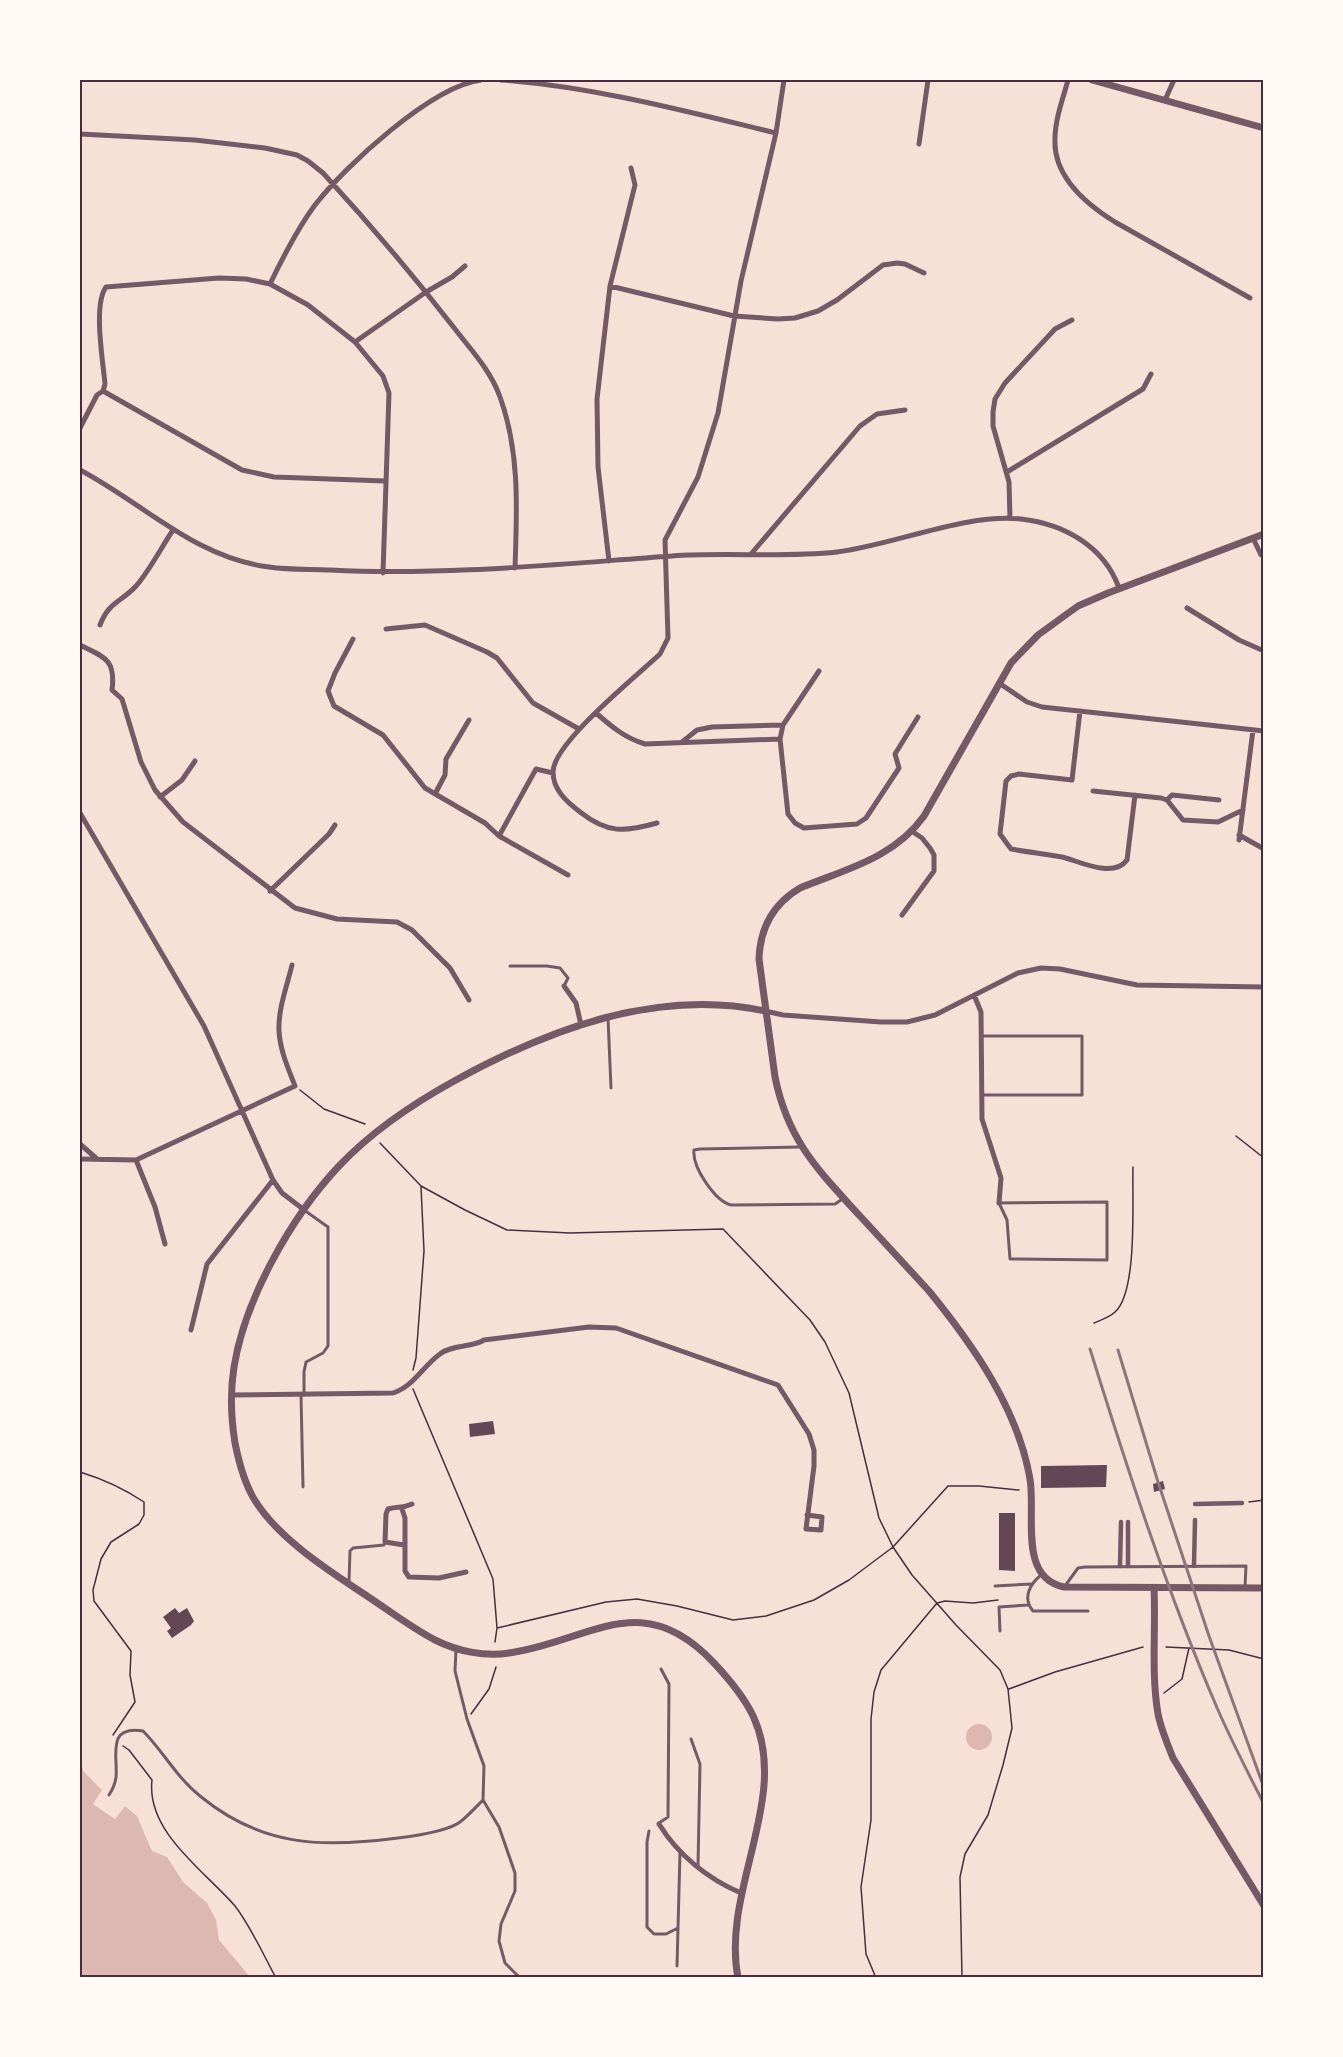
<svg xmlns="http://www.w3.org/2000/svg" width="1343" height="2057" font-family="'Work Sans',sans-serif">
  <rect width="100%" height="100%" fill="#f7e1d7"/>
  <!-- water -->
  <path fill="#dcb8b0" d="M966 1737a13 13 0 1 1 26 0a13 13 0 1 1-26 0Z
    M80 1757 83 1771 102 1790 93 1804 115 1819 125 1806 137 1816 152 1851 167 1857 183 1882 207 1903 216 1920 219 1940 250 1977H80Z"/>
  <!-- building -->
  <path fill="#644757" d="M493 1421 495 1434 470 1437 469 1424Z
    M1107 1465 1106 1487 1041 1488V1466Z
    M1163 1481 1165 1489 1154 1492 1153 1484Z
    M999 1513H1015V1571L999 1570Z
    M175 1608 179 1613 187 1608 194 1621 191 1625 172 1638 167 1631 171 1628 163 1617Z"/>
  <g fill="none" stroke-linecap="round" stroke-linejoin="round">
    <!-- path -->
    <path stroke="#4a2c40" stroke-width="1.5" d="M300 1090 324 1109 365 1124
      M1236 1136 1264 1158
      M380 1143 421 1186 465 1210 507 1230 570 1233 723 1229 810 1320 825 1342 849 1393 879 1518 893 1547 912 1575 956 1625 1000 1670 1008 1689 1012 1728 1003 1765 988 1815 965 1854 960 1877 962 1978
      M1094 1323C1101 1320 1110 1317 1115 1312 1138 1292 1132 1199 1133 1167
      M413 1370 416 1358 424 1251 421 1187
      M413 1389 493 1579 497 1628 495 1642
      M80 1472C103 1479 123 1488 144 1502V1515L139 1524 111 1542 101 1559 93 1590 94 1601 131 1651 130 1675 135 1702 113 1735
      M1249 1502 1264 1500
      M497 1628 606 1602 637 1599 677 1606 733 1620 766 1616 814 1600 849 1580 893 1547 948 1486H979L1019 1490
      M1166 1647 1229 1650 1264 1659
      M1009 1689 1055 1672 1143 1647
      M1164 1693 1182 1679 1189 1648
      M471 1714 489 1689 496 1667
      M123 1746 129 1750 152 1780C146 1832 205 1871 235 1906 250 1925 264 1956 276 1978
      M876 1978 866 1954 861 1887 871 1820V1719L874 1692 881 1670 937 1603 945 1601 973 1603 998 1600"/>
    <!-- service -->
    <path stroke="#755966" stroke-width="3" d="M510 966H547L560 968 568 978 564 986
      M608 1018 611 1088
      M982 1036H1082V1095H983
      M801 1147 700 1149 694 1150C692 1167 715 1201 731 1205L835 1204 844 1198
      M1107 1202V1260L1010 1259 1007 1220 999 1203Z
      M304 1210 328 1227V1346L323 1353 306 1362 304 1372V1395
      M301 1395 303 1487
      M1041 1575C1030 1584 1022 1598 1033 1611H1088
      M349 1581 350 1551 353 1548 384 1545 385 1542
      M995 1586 1031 1584
      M1065 1586 1078 1568 1085 1567 1246 1566 1245 1587
      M1000 1631 999 1607 1028 1605
      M456 1650 455 1671 467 1719 484 1766 483 1800 499 1827 515 1873V1891L501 1924 499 1941 505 1963 520 1978
      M691 1739 700 1764 698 1866
      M109 1795C113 1789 115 1785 116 1777 118 1756 106 1725 143 1731 163 1751 177 1778 200 1796 262 1847 322 1848 398 1838 414 1836 448 1831 460 1822 468 1816 476 1807 483 1800
      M659 1823 668 1817 669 1684 661 1669
      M649 1831 647 1842V1927L654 1934H666L678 1928
      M677 1966 680 1852"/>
    <!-- pedestrian -->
    <path stroke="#755966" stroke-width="4.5" d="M1195 1504 1242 1503
      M1120 1566 1121 1522
      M1128 1566V1522
      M1194 1566 1195 1520"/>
    <!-- minor -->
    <path stroke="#755966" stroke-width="5" d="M501 80C595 87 685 111 776 133
      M1068 80C1063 99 1055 119 1055 139 1053 177 1086 204 1115 222L1250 298
      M1165 100 1174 80
      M80 134 195 140 265 148 297 155 308 161 323 173C369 223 413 275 455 329 471 350 491 371 500 397 520 452 517 510 515 568
      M919 144 928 80
      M270 284C283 257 297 229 315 205 345 166 432 86 481 80
      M610 286 734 316 778 319 795 318 818 311 837 300 883 265 897 263 905 264 924 273
      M355 342 426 292 452 277 465 266
      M103 391 242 470 274 477 385 481
      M80 428 97 395 103 391 105 384C103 361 93 305 106 287L219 278 246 279 270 284 308 305 355 342 383 376 389 393 383 573
      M80 470C143 503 195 558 269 567 289 570 310 569 330 570 444 576 558 564 672 556 727 552 782 558 837 552 894 545 965 513 1021 519 1064 524 1104 546 1119 588
      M1007 472 1143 389 1151 374
      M1010 518 1009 482 993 426V412L995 399 1005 383 1055 329 1072 320
      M1253 538 1261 555 1264 556
      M751 554 860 426 877 414 905 410
      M609 561 598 467 597 399 610 286 635 185 631 168
      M1187 608 1239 640 1264 651
      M100 625C109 601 122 602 137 585 151 568 161 548 173 530
      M386 629 425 625 487 652 497 658 533 703 579 729
      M353 639 335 673 328 691 334 706 383 735 425 788 485 823 499 836 568 875
      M80 645C104 657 116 659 112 690L122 699 141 762 155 790 183 822 295 908 337 919 397 922 412 930 450 968 469 1000
      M819 671 783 725 780 739 788 814 795 823 804 828 857 824 866 818 899 768 895 754 918 717
      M999 683 1027 702 1042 707 1264 731
      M1080 711 1072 780 1019 774 1011 776 1006 781 1000 834 1011 849C1028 852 1045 854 1062 857 1079 861 1113 879 1127 860L1135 795
      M596 713C612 727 625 738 645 744L780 739
      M682 742 697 730 712 727 783 725
      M1093 791 1161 798 1167 800 1183 820 1218 822 1243 810
      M435 794 445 775 446 759 469 720
      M160 797 182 780 195 761
      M1167 800 1172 795 1219 800
      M80 813 204 1026 273 1180 282 1193 303 1209
      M657 823C625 832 608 834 580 812 567 802 553 790 553 772 553 743 638 675 660 654L668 638 665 540 698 477 718 413 741 281 776 133 784 80
      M1239 835 1264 849
      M499 836 536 769 553 773
      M1239 840 1253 730
      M270 891 329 834 335 825
      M902 915 934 871V855L930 848 922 838 913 832
      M564 986 576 1003 581 1025
      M974 995 981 1012 982 1119 1001 1178 999 1203
      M765 1011 783 1015 881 1022H907L935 1015 1018 973 1041 968 1060 969 1137 985 1264 987
      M80 1144 96 1158
      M80 1159 136 1160 295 1086C288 1068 280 1050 279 1031 278 1009 287 986 292 965
      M136 1160 155 1207 165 1244
      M191 1330 207 1264 273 1180
      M231 1395 393 1393C414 1386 423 1366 440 1354 453 1344 471 1348 484 1340L589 1327 616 1328 778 1385 809 1434 814 1450V1466L806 1529 821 1530 822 1517 807 1515
      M402 1509 405 1518V1571L409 1577 439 1578 466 1572
      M404 1545 385 1542 386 1514 388 1509C399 1506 401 1509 412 1504
      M659 1824C678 1855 708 1879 741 1893"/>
    <!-- tertiary -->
    <path stroke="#755966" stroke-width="7" d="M1092 80 1264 128
      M1264 534 1108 593 1078 606 1038 635 1011 663 924 816C894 858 846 869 800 888 773 904 760 928 759 959L775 1077C788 1141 818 1170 860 1216 883 1241 906 1266 929 1291 973 1345 1018 1409 1030 1479 1036 1514 1018 1578 1064 1587L1264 1588
      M1154 1588C1156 1629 1151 1673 1158 1714 1161 1729 1167 1743 1173 1758L1264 1906
      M738 1978C721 1891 790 1799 754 1718 745 1698 729 1679 714 1663 641 1585 589 1642 509 1653 484 1657 457 1651 435 1640 412 1628 391 1612 370 1598 331 1572 279 1540 254 1499 244 1482 239 1463 235 1443 231 1418 230 1392 234 1367 245 1298 292 1216 339 1166 372 1131 414 1103 456 1080 549 1029 658 988 765 1011"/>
    <!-- rail -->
    <path stroke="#8f747c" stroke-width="3" d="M1090 1349C1128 1471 1167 1592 1218 1710 1232 1742 1248 1773 1264 1804
      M1118 1350 1158 1482 1209 1636 1263 1785"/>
  </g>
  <!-- border -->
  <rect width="1343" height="2057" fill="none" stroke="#fffaf5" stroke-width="162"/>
  <rect x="81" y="81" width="1181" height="1895" fill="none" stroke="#4a2c40" stroke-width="2"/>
</svg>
